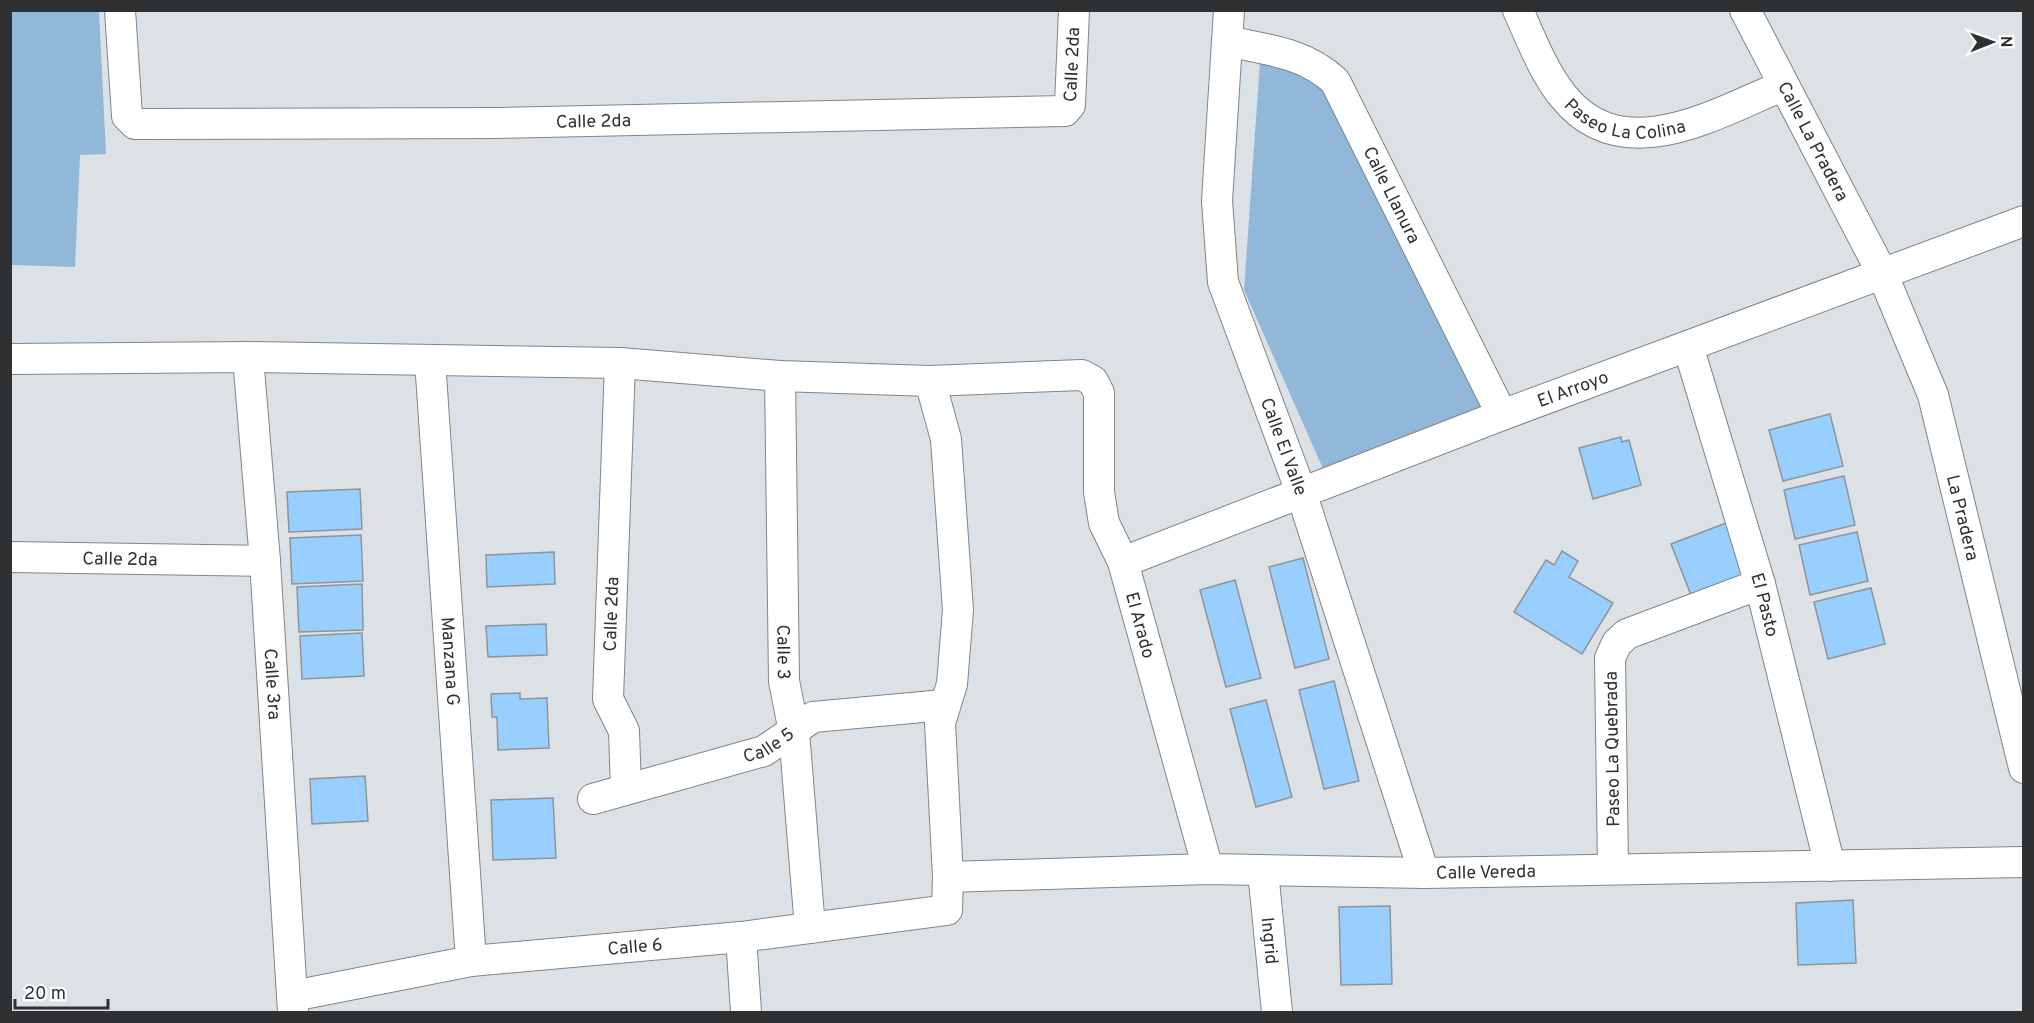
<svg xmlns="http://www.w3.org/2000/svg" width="2034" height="1023" font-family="Overpass,sans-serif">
  <rect width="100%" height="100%" fill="#dce1e6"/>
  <!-- green -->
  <path fill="#92b8d9" d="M11 10 99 11 106 154 80 155 75 267 11 265Z
    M1260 62 1298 69 1340 106 1506 405 1328 480 1244 290Z"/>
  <!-- building -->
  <path fill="#98cfff" stroke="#8f9498" stroke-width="1.5" d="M1830 414 1843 466 1783 481 1769 430Z
    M1621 437 1622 442 1629 440 1641 485 1593 499 1579 448Z
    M1844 476 1855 525 1795 539 1784 490Z
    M360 489 362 529 289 532 287 492Z
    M1734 520 1753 571 1691 595 1671 544Z
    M1857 532 1868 581 1810 595 1799 545Z
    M361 535 363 581 292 584 290 538Z
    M1562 551 1578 561 1569 577 1613 603 1582 654 1514 612 1546 560 1554 565Z
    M554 552 555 584 487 587 486 555Z
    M1303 558 1329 659 1295 668 1269 567Z
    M1235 580 1261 678 1226 687 1200 590Z
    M362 584 363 630 299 632 297 587Z
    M1871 588 1885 644 1828 659 1814 602Z
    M546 624 547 655 488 657 486 626Z
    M362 633 364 676 302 679 300 636Z
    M1334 681 1359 781 1324 789 1299 690Z
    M520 693V699L547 698 549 748 498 750 497 717H492L491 694Z
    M1266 700 1292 797 1256 807 1230 709Z
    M365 776 368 821 312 824 310 779Z
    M553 798 556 858 493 860 491 800Z
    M1853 900 1856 963 1798 965 1796 903Z
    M1390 906 1392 984 1341 985 1339 907Z"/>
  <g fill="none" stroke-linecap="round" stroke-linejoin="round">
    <!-- minor casing -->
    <g stroke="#808589" stroke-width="32">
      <g id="minor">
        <path id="s1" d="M120 10 127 116 135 124 497 123 1065 111 1070 105 1074 10"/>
        <path id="s2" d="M1229 10 1217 201 1223 282 1301 492 1424 873"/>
        <path id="s3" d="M1518 10C1531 39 1543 71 1563 96 1622 170 1715 114 1782 86"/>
        <path id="s4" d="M1745 10 1882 273 1933 395 2024 768"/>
        <path id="s5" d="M1227 41C1267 50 1303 52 1335 81L1502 415"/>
        <path id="s6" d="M1688 346 1760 584 1830 866"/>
        <path id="s7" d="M248 357 265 561 293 1012"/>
        <path id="s8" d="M10 359 248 357 620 363 780 376 930 381 1082 375 1093 381 1099 393V492L1104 523 1123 562 1208 869"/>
        <path id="s9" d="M430 360 471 961"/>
        <path d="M620 363 608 699 624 731 626 789"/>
        <path id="s10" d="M780 376 784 681 794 732 810 928"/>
        <path id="s11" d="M10 557 265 561"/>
        <path id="s12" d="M1123 562 1502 415 2024 221"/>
        <path id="s13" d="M593 799 764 751 813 717 944 705"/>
        <path d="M1613 869 1610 658 1617 643 1627 634 1760 584"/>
        <path id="s14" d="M1263 871 1277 1012"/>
        <path id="s15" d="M948 877 1208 869 1424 873 2024 862"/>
        <path d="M741 937 746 1012"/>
        <path id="s16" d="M293 996 471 961 741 937 947 910 948 877 940 723 952 684 958 610 946 439 930 381"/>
      </g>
    </g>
    <!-- minor -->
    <use href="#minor" stroke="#fff" stroke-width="30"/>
  </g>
  <g text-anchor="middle" stroke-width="4.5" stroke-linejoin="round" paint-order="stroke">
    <!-- street labels -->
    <g font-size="18" fill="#2e3032" stroke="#fff">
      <text dy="6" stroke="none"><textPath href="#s1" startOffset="1096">Calle 2da</textPath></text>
      <text dy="6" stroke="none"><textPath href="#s3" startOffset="168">Paseo La Colina</textPath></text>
      <text dy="6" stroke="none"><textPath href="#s1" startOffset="576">Calle 2da</textPath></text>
      <text dy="6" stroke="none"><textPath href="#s4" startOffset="148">Calle La Pradera</textPath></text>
      <text dy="6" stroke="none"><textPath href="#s5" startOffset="244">Calle Llanura</textPath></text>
      <text dy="6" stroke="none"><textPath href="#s12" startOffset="482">El Arroyo</textPath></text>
      <text dy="6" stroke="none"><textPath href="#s2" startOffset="448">Calle El Valle</textPath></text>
      <text dy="6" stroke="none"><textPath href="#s4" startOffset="555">La Pradera</textPath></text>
      <text dy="6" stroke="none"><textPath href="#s11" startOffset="110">Calle 2da</textPath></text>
      <text dy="6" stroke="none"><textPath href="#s6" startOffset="270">El Pasto</textPath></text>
      <text transform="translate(611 614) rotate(-88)" y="6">Calle 2da</text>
      <text dy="6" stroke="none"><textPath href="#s8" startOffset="1338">El Arado</textPath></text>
      <text dy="6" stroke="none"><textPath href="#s10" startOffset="276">Calle 3</textPath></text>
      <text dy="6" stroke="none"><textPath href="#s9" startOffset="302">Manzana G</textPath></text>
      <text dy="6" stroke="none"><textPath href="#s7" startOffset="328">Calle 3ra</textPath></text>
      <text dy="6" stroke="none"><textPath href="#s13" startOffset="184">Calle 5</textPath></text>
      <text transform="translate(1612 749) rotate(-91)" y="6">Paseo La Quebrada</text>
      <text dy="6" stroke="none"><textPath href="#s15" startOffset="538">Calle Vereda</textPath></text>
      <text dy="6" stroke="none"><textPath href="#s14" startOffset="70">Ingrid</textPath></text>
      <text dy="6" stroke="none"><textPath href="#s16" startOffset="346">Calle 6</textPath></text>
    </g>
  </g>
  <!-- border -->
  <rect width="2034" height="1023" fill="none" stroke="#2e3032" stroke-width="24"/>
  <!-- north arrow -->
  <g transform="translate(1992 42) rotate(89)" stroke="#ffffff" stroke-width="4.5" paint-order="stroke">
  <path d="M0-4.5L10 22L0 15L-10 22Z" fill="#2e3032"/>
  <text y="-9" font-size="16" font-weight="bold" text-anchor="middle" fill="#2e3032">N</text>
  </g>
  <!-- scale -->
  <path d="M15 999v9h93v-9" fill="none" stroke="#2e3032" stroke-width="3"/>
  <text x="24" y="999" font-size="18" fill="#2e3032" stroke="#ffffff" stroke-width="4.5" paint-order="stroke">20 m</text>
</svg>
